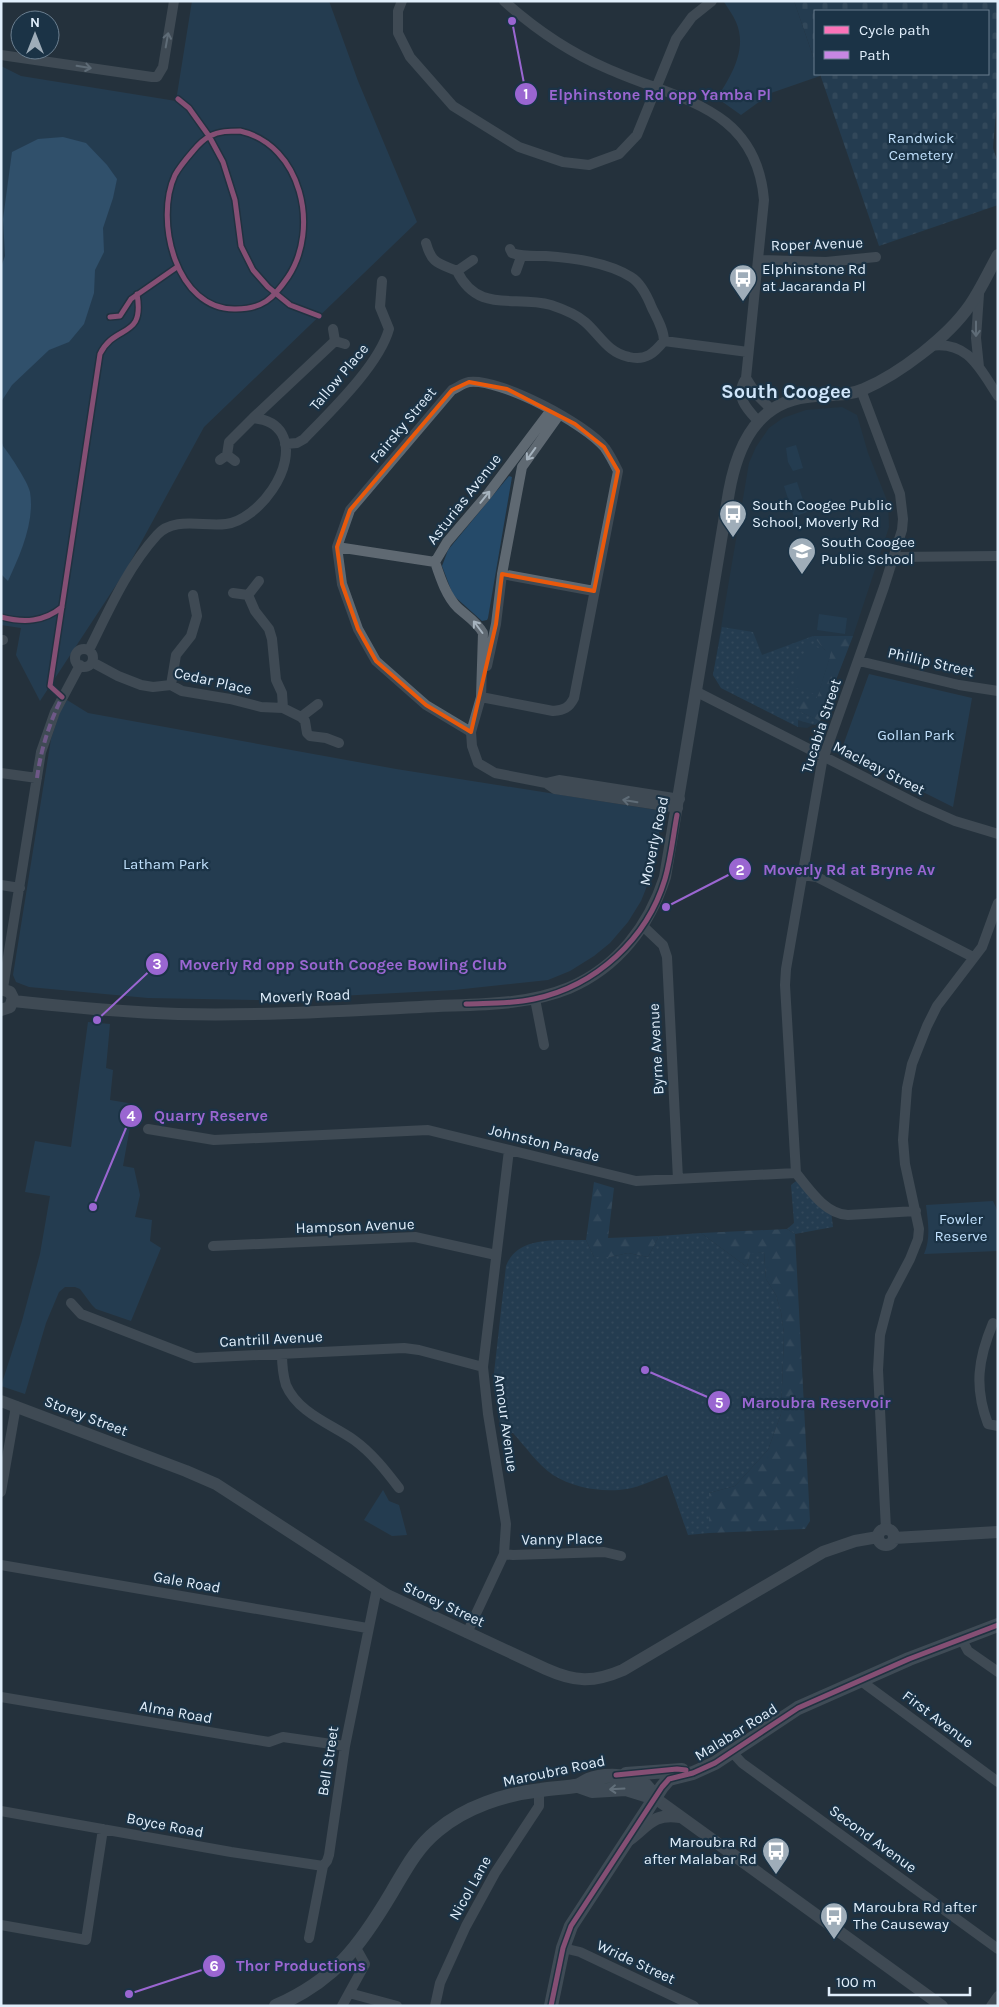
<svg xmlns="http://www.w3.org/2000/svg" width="999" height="2007" font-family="Karla,sans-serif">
  <defs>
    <pattern id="grass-dots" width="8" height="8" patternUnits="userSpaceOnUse" patternTransform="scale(1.25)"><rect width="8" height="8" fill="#254a69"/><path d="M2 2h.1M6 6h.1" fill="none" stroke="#44647f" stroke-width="1.8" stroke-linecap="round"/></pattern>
    <pattern id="forest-firs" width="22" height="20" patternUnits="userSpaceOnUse" patternTransform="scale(1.25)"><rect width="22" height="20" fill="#254a69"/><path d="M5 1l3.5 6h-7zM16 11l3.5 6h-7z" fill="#44647f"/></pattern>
    <pattern id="cemetery-stones" width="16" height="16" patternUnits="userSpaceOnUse" patternTransform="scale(1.25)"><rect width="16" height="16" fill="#254a69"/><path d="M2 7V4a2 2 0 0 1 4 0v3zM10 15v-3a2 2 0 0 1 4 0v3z" fill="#44647f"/></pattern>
  </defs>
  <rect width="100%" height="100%" fill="#25323c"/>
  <!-- built -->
  <path fill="#1f3b51" d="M842 407 857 415 868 453 888 503 889 527 853 636 820 721 807 728 798 727 721 688 713 675 749 463 756 447 769 428 783 418 806 410Z"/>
  <!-- grass -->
  <path fill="url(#grass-dots)" d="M722 627 753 632 762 655 813 636 830 656 817 698 799 711 820 721 815 725 798 720V727L721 688 713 675Z
    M800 1178 831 1211 833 1227 795 1234 787 1229 794 1223 791 1185Z
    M701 1233 747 1267 750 1253 764 1252 766 1279 776 1295 781 1312 784 1334 781 1414 768 1450 735 1486 709 1493V1533L688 1535 667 1475C655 1479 640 1487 627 1489 603 1493 574 1488 553 1475 538 1465 525 1446 513 1433L502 1436 493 1382 506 1266C518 1235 558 1241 586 1240L594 1257H610L628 1253 648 1257 659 1236Z"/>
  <!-- forest -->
  <path fill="url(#forest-firs)" d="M813 636H853L820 721 799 711V701L817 698 830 656Z
    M594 1182 614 1188 608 1238 659 1236 648 1257 628 1253 610 1257H594L586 1240Z
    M787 1229 795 1234 810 1521 805 1529 709 1533V1493L735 1486 768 1450 781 1414 784 1334 781 1312 776 1295 766 1279 764 1252 750 1254 747 1267 701 1233Z"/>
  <!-- cemetery -->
  <path fill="url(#cemetery-stones)" d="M794 1H998V89L993 148 998 163V205L879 246 820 74H988V11H815V62Z"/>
  <!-- green -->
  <path fill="#254a69" d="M192 1H329L358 81 417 222 204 427 126 570 40 701 16 655 21 628 1 625V66L21 76 176 101Z
    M794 1 815 62V74H820V76L771 93 741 115 717 98C731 76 748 49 736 22 733 15 728 8 724 2Z
    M796 445 803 468 793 471 788 462 786 448Z
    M509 476 512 477 488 618 487 620 482 621 453 595 442 566 448 550Z
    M797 482 807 512 794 517 784 486Z
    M819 614 847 618 845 634 817 630Z
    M807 644 831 652 818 695 793 687Z
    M869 674 972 698 953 807 841 751Z
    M67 700 88 713 396 769 663 811 651 876 641 901 628 922 610 943 594 956 570 971 548 980 454 990 261 1000 148 998 29 987 16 982 13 975 51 739 60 712Z
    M88 1022 110 1024 106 1068 113 1070 110 1100 134 1104 123 1166 134 1168 140 1195 135 1217 152 1220 150 1241 161 1248 131 1321 96 1309 92 1305 80 1289 75 1287H65L59 1292 46 1323 25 1394 1 1386 22 1321 40 1254 50 1196 25 1192 35 1141 71 1147Z
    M993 1201 998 1212V1251L924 1254C931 1238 928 1222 926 1205Z
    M383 1490 389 1501 399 1505 407 1535 392 1536 364 1520Z"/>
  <!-- water -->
  <path fill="#3e75a4" d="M63 137 86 143 107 165 117 179 113 198 103 228 104 252 95 270 94 293 84 324 69 342 49 350 12 385 1 402V267L5 256 3 219 12 152 38 139Z
    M1 440 3 446C10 455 28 482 30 492 35 522 20 555 8 581L1 574Z"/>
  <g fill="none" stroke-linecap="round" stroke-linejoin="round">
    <!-- minor -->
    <path stroke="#5f6972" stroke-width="10" d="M402 1 398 11V33L410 57 453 106 519 147 563 162 589 165 619 154 637 135 676 39 692 17 712 1
      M504 1C534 28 569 52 606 68 676 100 756 105 764 200L746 378C734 396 746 408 758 421
      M1 55 152 77H157L163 67 174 1
      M426 243C432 264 438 263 457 271 478 314 514 295 551 305 563 309 576 314 585 322 600 335 608 353 629 357 646 361 654 353 664 341L748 352
      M510 249 512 253C523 257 534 256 546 256 573 258 607 262 631 277 641 283 648 298 652 308 657 318 664 330 664 341
      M758 260 826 262 876 257
      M457 271 473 260
      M516 271 521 257
      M979 294 976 338 979 367
      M335 341 345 344
      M930 346C968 340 980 369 998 396
      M746 378 756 394 772 410
      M551 410 487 495 447 542 435 562C440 577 446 596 458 608 467 616 477 622 483 633L481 697 471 732 472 746 478 763 495 773 546 783 559 780 680 799
      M253 418 335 341 333 329
      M285 444 297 443 304 439C331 411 379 365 389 329L380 307 382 281
      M227 455 235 461
      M337 547 435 562
      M894 557 998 556
      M502 574 594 591
      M259 581 248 595 255 611 269 629 272 639 276 680 282 693 283 708
      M233 593 248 595
      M1 640H3
      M75 658a9 9 0 1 1 18 0a9 9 0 1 1-18 0Z
      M89 650C108 612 127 568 157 535 174 516 203 527 226 524 258 520 299 466 282 434 276 423 264 419 253 418L229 442 227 455 220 460
      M859 661 959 685 998 691
      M92 662 118 676 141 685 153 687 171 685 182 691 230 699 261 707 283 708 301 717 305 721 307 733 310 736 326 738 339 743
      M487 666 496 624 502 574 522 467 559 415
      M171 685 176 655 191 636 197 616 193 595
      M697 692 919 805 955 821 998 834
      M301 717 318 704
      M471 732 426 705 376 661 358 629 342 584 337 547 350 510 452 390C457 388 463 383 469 382 500 378 586 424 605 448 610 455 614 463 618 471L574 698C569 708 564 710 553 711L481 697
      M1 773 37 778
      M546 783 555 789 678 808
      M802 875 817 877 973 957
      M1 885 20 888
      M643 926 663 945 667 957 678 1179
      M3 988 41 752 55 712 80 665
      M535 999 544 1045
      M148 1129 214 1140 428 1130 636 1181 796 1173
      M796 1173 785 985 786 969 822 762 884 587 902 530 903 519 900 494 861 390
      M796 1173C809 1189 825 1214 848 1215L916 1211
      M213 1246 415 1237 496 1255
      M71 1303 81 1314 195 1358 404 1348 419 1350 483 1367
      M993 1323C978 1359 974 1387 988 1424L998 1426
      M282 1354C282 1364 283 1375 286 1385 298 1413 331 1424 354 1440 372 1453 386 1471 399 1488
      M1 1492 16 1406
      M886 1529 878 1370 880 1335 890 1297 910 1259 918 1239 919 1229 905 1164 903 1140 907 1088 912 1064 927 1026 937 1006 982 947 998 903
      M504 1554 513 1555 604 1552 621 1556
      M1 1565 367 1628
      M467 1633 504 1554 506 1524 488 1414 483 1367 509 1150
      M961 1638 968 1651 998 1672
      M861 1681 998 1782
      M1 1697 269 1742 283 1737 345 1746
      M732 1752 742 1763 998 1949
      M1 1811 231 1852 323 1866
      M1 1925 86 1940 103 1829
      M309 1938 323 1866 327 1861 329 1855 345 1746 377 1588
      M563 1948 580 1952 694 2006
      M349 1993 397 2006
      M342 2006 365 1964 356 1948
      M435 2006 440 1983 466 1926 495 1873 539 1806V1790
      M991 2006 998 1996"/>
    <!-- tertiary -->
    <path stroke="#5f6972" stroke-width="12" d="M1 989 10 992 13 998 10 1007 1 1010
      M13 1001C68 1007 123 1012 178 1014 259 1016 340 1011 420 1007 470 1004 523 1007 569 988 618 967 649 926 665 877L729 492C737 447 756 403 807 397 826 394 846 397 864 389 899 374 948 337 970 305 981 289 989 271 998 255
      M1 1401 186 1471 216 1484 387 1595 546 1669C575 1682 593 1683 623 1670L823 1552 855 1541 878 1537
      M878 1537a8 8 0 1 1 16 0a8 8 0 1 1-16 0Z
      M894 1538 998 1532
      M655 1798 942 2006
      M629 1840C649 1825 653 1813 680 1817"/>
    <!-- secondary -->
    <path stroke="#606c75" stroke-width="14" d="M626 1774 682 1770
      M578 1786 592 1791 626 1789 655 1798
      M276 2006C335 1980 360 1946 392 1892 405 1870 417 1847 437 1831 465 1807 505 1794 541 1790 552 1788 564 1788 575 1786 580 1786 583 1782 588 1780 602 1774 631 1774 643 1783 648 1787 652 1793 655 1798
      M551 2006 563 1948 571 1926 662 1787 669 1779 693 1773 715 1763 798 1708 909 1659 998 1625"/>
    <!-- quiet -->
    <path stroke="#c787e3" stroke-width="4" stroke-dasharray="8 4" stroke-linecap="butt" d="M37 778C41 749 49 724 62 697"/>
    <!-- cycleway casing -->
    <g stroke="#1b3346" stroke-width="8">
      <path id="cycleway" d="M178 99 189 108 209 136 223 162 235 200 241 246 253 270 268 287 290 305 319 316
        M240 131C302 145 320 229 288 277 273 299 262 309 236 309 176 311 154 220 175 175 180 166 187 158 193 151 198 145 204 139 210 136 219 131 230 131 240 131Z
        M110 317 120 316 131 299 177 267
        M1 617C24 623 44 622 62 607
        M62 697 50 686 100 354C115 323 145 340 137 294
        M466 1004C488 1003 512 1004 534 999 596 986 647 939 665 879 671 858 673 836 677 815
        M616 1775 677 1769 686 1770
        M551 2006 563 1948 571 1926 662 1787 669 1779 693 1773 715 1763 798 1708 909 1659 998 1625"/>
    </g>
    <!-- cycleway -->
    <use href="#cycleway" stroke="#fb73b8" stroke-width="5"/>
  </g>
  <!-- one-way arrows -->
  <defs><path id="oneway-shaft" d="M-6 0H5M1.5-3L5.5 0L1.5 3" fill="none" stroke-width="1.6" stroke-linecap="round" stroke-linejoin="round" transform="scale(1.25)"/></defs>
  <g stroke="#a6b3be">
    <use href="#oneway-shaft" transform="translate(167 40) rotate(-80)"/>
    <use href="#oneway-shaft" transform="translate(84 67) rotate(9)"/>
    <use href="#oneway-shaft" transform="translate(976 329) rotate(90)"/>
    <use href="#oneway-shaft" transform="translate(531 454) rotate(126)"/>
    <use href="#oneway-shaft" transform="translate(485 497) rotate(-51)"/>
    <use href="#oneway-shaft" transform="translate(478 627) rotate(-127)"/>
    <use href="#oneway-shaft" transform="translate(630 801) rotate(-171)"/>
  </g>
  <use stroke="#adbbc6" href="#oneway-shaft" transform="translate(617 1789) rotate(177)"/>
  <!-- marked area -->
  <path d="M0 0H999V2007H0ZM469 382 507 389 575 424 604 447 618 471 594 591 502 574 496 624 471 732 426 705 376 661 358 629 342 584 337 547 350 510 452 390Z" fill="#25323c" fill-opacity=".55" fill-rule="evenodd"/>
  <path fill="none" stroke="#e8590c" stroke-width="4" stroke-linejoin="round" d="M469 382 507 389 575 424 604 447 618 471 594 591 502 574 496 624 471 732 426 705 376 661 358 629 342 584 337 547 350 510 452 390Z"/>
  <!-- icons -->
  <defs>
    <g id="bus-pin" transform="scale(1.4375)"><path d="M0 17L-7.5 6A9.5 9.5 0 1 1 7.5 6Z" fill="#9fadb9" stroke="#1b3346"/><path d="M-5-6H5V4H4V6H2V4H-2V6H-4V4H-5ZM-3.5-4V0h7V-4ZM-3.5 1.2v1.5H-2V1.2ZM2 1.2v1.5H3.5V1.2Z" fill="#fff"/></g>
    <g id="school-pin" transform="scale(1.4375)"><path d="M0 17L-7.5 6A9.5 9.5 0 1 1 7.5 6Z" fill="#9fadb9" stroke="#1b3346"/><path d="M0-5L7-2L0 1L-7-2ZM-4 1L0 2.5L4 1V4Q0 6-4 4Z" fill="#fff"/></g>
  </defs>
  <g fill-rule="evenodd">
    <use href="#bus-pin" x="743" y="278"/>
    <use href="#bus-pin" x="733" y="514"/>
    <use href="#school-pin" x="802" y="551"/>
    <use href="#bus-pin" x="776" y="1851"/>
    <use href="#bus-pin" x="834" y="1916"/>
  </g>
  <g text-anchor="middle" stroke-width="4.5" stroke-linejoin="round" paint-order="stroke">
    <!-- park labels -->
    <g font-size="15" fill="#c1e1fd" stroke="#1b3346">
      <text x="921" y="143">Randwick<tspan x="921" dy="17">Cemetery</tspan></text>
      <text x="916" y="740">Gollan Park</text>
      <text x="166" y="869">Latham Park</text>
      <text x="961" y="1224">Fowler<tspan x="961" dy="17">Reserve</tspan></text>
    </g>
    <!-- street labels -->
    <g font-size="15" fill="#e1effc" stroke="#1b3346">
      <text transform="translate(817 244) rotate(-2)" y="5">Roper Avenue</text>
      <text transform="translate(339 377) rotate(-50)" y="5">Tallow Place</text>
      <text transform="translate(403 425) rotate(-50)" y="5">Fairsky Street</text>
      <text transform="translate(464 499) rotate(-52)" y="5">Asturias Avenue</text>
      <text transform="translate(931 662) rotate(13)" y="5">Phillip Street</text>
      <text transform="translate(213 681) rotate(13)" y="5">Cedar Place</text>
      <text transform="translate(821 726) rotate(-72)" y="5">Tucabia Street</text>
      <text transform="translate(879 768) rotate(27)" y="5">Macleay Street</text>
      <text transform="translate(654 841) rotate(-78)" y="5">Moverly Road</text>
      <text transform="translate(305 996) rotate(-2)" y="5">Moverly Road</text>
      <text transform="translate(656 1049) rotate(-93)" y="5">Byrne Avenue</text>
      <text transform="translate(544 1143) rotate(14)" y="5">Johnston Parade</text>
      <text transform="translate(355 1226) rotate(-2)" y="5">Hampson Avenue</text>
      <text transform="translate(271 1339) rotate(-3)" y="5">Cantrill Avenue</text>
      <text transform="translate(86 1416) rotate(21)" y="5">Storey Street</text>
      <text transform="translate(506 1423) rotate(82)" y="5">Amour Avenue</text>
      <text transform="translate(562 1539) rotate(-1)" y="5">Vanny Place</text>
      <text transform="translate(187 1582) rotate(10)" y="5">Gale Road</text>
      <text transform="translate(444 1604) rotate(25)" y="5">Storey Street</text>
      <text transform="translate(176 1712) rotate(10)" y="5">Alma Road</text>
      <text transform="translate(938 1719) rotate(37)" y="5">First Avenue</text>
      <text transform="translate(736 1732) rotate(-32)" y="5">Malabar Road</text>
      <text transform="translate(328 1761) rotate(-81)" y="5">Bell Street</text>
      <text transform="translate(554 1771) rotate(-12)" y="5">Maroubra Road</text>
      <text transform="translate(165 1825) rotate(11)" y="5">Boyce Road</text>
      <text transform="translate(873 1839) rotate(36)" y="5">Second Avenue</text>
      <text transform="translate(470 1888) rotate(-61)" y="5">Nicol Lane</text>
      <text transform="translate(636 1962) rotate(25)" y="5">Wride Street</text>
    </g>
    <!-- poi labels -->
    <g font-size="15" fill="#e1effc" stroke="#1b3346" text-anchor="start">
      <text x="762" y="274">Elphinstone Rd<tspan x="762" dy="17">at Jacaranda Pl</tspan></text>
      <text x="752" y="510">South Coogee Public<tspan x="752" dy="17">School, Moverly Rd</tspan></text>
      <text x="821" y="547">South Coogee<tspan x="821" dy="17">Public School</tspan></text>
      <text x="757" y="1847" text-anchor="end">Maroubra Rd<tspan x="757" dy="17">after Malabar Rd</tspan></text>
      <text x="853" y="1912">Maroubra Rd after<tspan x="853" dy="17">The Causeway</tspan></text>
    </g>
    <!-- district labels -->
    <g font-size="20" font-weight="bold" fill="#cfe5fa" stroke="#1b3346">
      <text x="786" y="398">South Coogee</text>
    </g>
  </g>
  <!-- callouts -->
  <path fill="none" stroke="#9a66d1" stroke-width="2" d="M512 21L526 94M666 907L740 869M97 1020L157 964M93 1207L131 1116M645 1370L719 1402M129 1994L214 1966"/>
  <g fill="#9a66d1" stroke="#1b3346" stroke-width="2">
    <circle cx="512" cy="21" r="5"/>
    <circle cx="666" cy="907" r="5"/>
    <circle cx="97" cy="1020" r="5"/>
    <circle cx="93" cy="1207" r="5"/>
    <circle cx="645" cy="1370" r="5"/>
    <circle cx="129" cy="1994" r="5"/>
    <circle cx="526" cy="94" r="12"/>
    <circle cx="740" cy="869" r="12"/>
    <circle cx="157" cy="964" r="12"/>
    <circle cx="131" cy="1116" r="12"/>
    <circle cx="719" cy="1402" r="12"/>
    <circle cx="214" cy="1966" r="12"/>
  </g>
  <g font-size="15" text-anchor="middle" font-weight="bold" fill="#fff">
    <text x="526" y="99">1</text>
    <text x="740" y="875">2</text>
    <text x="157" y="969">3</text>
    <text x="131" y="1121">4</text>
    <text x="719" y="1408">5</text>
    <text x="214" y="1971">6</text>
  </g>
  <g font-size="16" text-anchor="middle" font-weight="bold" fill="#9a66d1" stroke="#1b3346" stroke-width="4.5" stroke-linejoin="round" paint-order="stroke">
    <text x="660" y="100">Elphinstone Rd opp Yamba Pl</text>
    <text x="849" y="875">Moverly Rd at Bryne Av</text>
    <text x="343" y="970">Moverly Rd opp South Coogee Bowling Club</text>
    <text x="211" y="1121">Quarry Reserve</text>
    <text x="816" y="1408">Maroubra Reservoir</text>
    <text x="301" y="1971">Thor Productions</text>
  </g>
  <!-- border -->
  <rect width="999" height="2007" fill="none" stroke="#e1effc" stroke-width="5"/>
  <!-- legend -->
  <rect x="814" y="10" width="175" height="65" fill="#1b3346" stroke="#6a7e8f"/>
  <rect x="824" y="26" width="25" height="8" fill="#fb73b8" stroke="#6a7e8f"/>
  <text x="859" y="35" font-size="15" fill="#e1effc">Cycle path</text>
  <rect x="824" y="51" width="25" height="8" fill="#c787e3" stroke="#6a7e8f"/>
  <text x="859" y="60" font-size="15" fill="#e1effc">Path</text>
  <!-- north arrow -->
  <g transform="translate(35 35)"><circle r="24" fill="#1b3346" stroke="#6a7e8f"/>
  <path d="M0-4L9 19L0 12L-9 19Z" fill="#9fadb9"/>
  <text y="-8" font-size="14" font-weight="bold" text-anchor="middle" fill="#e1effc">N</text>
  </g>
  <!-- scale -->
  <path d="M829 1987v8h141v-8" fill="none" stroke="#e1effc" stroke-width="2.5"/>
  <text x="836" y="1987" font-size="15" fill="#e1effc" stroke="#1b3346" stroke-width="4" paint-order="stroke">100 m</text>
</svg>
